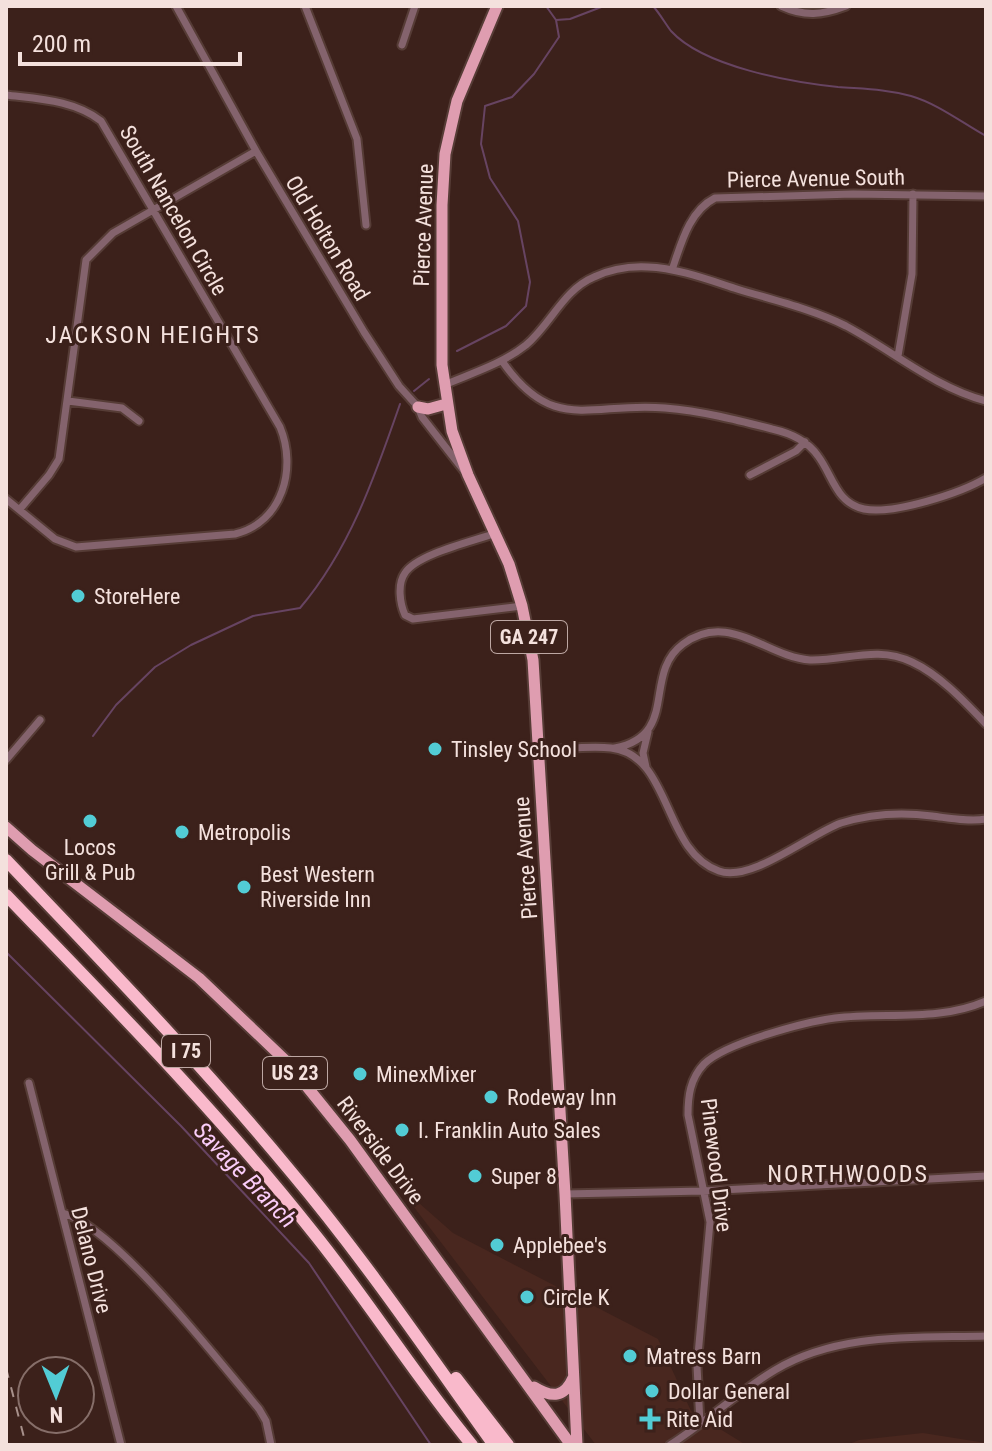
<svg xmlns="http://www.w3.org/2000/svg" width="992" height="1451" font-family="'Roboto Condensed',sans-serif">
  <rect width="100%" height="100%" fill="#3c211b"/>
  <!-- built -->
  <path fill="#49271f" d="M394 1181 453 1233 658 1339 691 1411 746 1445H596Z
    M923 1433 986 1443V1445H847L859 1440Z"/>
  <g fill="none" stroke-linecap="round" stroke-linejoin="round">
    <!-- stream -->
    <path stroke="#674462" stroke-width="2" d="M653 6C660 14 665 23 671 31 704 67 791 82 838 87 863 89 886 89 911 96 938 104 961 122 986 136
      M556 20 570 19 604 6
      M457 351 506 326 526 306 530 282 518 221 490 178 481 144 485 106 512 97 534 74 559 37 556 20 546 6
      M414 391 429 379
      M93 736 116 705 155 667 191 645 253 616 300 608C350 549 375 476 400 404
      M6 952 181 1126 309 1263 431 1445"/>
    <!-- street casing -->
    <g stroke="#563c36" stroke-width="11">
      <path id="street" d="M176 6 256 151 364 332 399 386 418 407 422 417 465 472
        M305 6 357 139 366 225
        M781 6C805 17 822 15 846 6
        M402 45 415 6
        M6 95C38 99 74 100 101 121L280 427C297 468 283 522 235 534L76 547 55 539 6 499
        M672 270C681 244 689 211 715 198L853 194 986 196
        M898 356 912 274 913 194
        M502 361C554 436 592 401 665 408 702 411 737 420 772 429 790 433 807 440 818 456 833 476 836 503 864 509 893 515 961 493 986 478
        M444 385C472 373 502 364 526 345 551 324 563 290 594 277 611 269 629 266 648 267 677 268 709 280 737 289 773 300 812 309 846 326 893 351 934 387 986 401
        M68 401 122 408 139 421
        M750 475 796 451 805 442
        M20 509 49 475 59 459 86 260 113 233 256 151
        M496 533C474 541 417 554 405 573 397 584 400 604 405 615L413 619 522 606
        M615 748C680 735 642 674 683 644 729 610 766 657 810 660 845 661 877 645 912 662 940 675 965 702 986 724
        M538 750C562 750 588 745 611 748 672 755 662 851 719 871 751 883 810 834 841 823 870 814 902 812 932 816 949 818 968 822 986 819
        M6 760 40 720
        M646 767 643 753 648 732
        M29 1083 121 1445
        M565 1194 703 1191 986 1176
        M62 1213C114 1225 221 1364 259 1409L266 1421 271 1445
        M700 1423 697 1366 710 1222 688 1115C688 1096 690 1079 704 1064 725 1043 805 1022 835 1018 886 1012 938 1022 986 1001
        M670 1445C706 1422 738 1392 775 1370 838 1332 916 1338 986 1336"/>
    </g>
    <!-- primary casing -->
    <g stroke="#563c36" stroke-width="15">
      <path id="primary" d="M497 6 457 101 445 154 442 205V365L452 431 468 475 509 564 522 606 533 660 565 1194 577 1445
        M418 407 428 409 446 404
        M6 827 32 850 199 978 287 1062 350 1140 571 1445
        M534 1387C552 1398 564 1398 573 1378"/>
    </g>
    <!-- highway casing -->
    <g stroke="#563c36" stroke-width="16">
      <path id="highway" d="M6 860C103 962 202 1064 292 1173 365 1260 428 1353 494 1445
        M6 895C111 1004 218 1112 312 1231 368 1300 415 1376 472 1445
        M456 1378 508 1445"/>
    </g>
    <!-- street -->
    <use href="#street" stroke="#84636d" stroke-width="7"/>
    <!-- primary -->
    <use href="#primary" stroke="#df9db0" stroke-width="11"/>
    <!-- highway -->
    <use href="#highway" stroke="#f9b9cb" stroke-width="12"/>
    <!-- rail -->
    <path stroke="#a7908b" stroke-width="2" stroke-dasharray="10 10" stroke-linecap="butt" d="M6 1368 26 1445"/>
  </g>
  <!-- markers -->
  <g fill="#52ccd5" stroke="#3c211b" stroke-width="3">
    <circle cx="78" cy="596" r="8"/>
    <circle cx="435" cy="749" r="8"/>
    <circle cx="90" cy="821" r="8"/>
    <circle cx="182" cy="832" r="8"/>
    <circle cx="244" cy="887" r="8"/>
    <circle cx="360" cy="1074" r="8"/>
    <circle cx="491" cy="1097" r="8"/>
    <circle cx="402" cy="1130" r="8"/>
    <circle cx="475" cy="1176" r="8"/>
    <circle cx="497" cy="1245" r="8"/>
    <circle cx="527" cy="1297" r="8"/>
    <circle cx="630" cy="1356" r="8"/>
    <circle cx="652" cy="1391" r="8"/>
    <path d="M646 1407h8v8h8v8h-8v8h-8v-8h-8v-8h8z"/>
  </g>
  <g text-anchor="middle" stroke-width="6" stroke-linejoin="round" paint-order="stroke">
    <!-- shield labels -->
    <g fill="#3c211b" stroke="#bda7a3" stroke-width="2">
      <rect x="491" y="621" width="76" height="32" rx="6"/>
      <rect x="162" y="1035" width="48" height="32" rx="6"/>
      <rect x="263" y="1057" width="64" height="32" rx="6"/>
    </g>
    <g font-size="20" font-weight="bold" fill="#f4e1dd">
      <text x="529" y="644">GA 247</text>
      <text x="186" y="1058">I 75</text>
      <text x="295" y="1080">US 23</text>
    </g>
    <!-- street labels -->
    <g font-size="22" fill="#f4e1dd" stroke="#3c211b">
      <text transform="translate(816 178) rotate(-1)" y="8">Pierce Avenue South</text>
      <text transform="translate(174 210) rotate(60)" y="8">South Nancelon Circle</text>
      <text transform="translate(423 225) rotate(-88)" y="8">Pierce Avenue</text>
      <text transform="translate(328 238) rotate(59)" y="8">Old Holton Road</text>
      <text transform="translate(525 858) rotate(-94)" y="8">Pierce Avenue</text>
      <text transform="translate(381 1150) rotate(53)" y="8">Riverside Drive</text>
      <text transform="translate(717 1165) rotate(83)" y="8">Pinewood Drive</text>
      <text transform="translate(92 1260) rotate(76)" y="8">Delano Drive</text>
    </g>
    <!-- poi labels -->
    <g font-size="22" fill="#f4e1dd" stroke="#3c211b" text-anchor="start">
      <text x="94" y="604">StoreHere</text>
      <text x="451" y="757">Tinsley School</text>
      <text x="198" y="840">Metropolis</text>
      <text x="90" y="855" text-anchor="middle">Locos<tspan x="90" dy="25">Grill &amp; Pub</tspan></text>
      <text x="260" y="882">Best Western<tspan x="260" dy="25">Riverside Inn</tspan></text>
      <text x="376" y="1082">MinexMixer</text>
      <text x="507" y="1105">Rodeway Inn</text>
      <text x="418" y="1138">I. Franklin Auto Sales</text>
      <text x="491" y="1184">Super 8</text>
      <text x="513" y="1253">Applebee's</text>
      <text x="543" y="1305">Circle K</text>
      <text x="646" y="1364">Matress Barn</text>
      <text x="668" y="1399">Dollar General</text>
      <text x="666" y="1427">Rite Aid</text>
    </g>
    <!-- neighbourhood labels -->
    <g font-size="24" letter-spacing="2" fill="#f4e1dd" stroke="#3c211b">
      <text x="153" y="343">JACKSON HEIGHTS</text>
      <text x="848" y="1182">NORTHWOODS</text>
    </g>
    <!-- water labels -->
    <g font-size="24" font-style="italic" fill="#facdf9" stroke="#3c211b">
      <text transform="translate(245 1175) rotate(46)" y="8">Savage Branch</text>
    </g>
  </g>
  <!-- border -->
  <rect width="992" height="1451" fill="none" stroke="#f4e1dd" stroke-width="16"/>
  <!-- north arrow -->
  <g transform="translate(56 1395) rotate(179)"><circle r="38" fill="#3c211b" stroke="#866e69" stroke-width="2"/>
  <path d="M0-6L14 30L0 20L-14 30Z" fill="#52ccd5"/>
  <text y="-12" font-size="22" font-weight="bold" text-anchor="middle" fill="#f4e1dd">N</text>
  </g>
  <!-- scale -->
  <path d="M20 52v12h220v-12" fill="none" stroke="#f4e1dd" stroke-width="4"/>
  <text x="32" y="52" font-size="24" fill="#f4e1dd" stroke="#3c211b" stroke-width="6" paint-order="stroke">200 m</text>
</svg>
